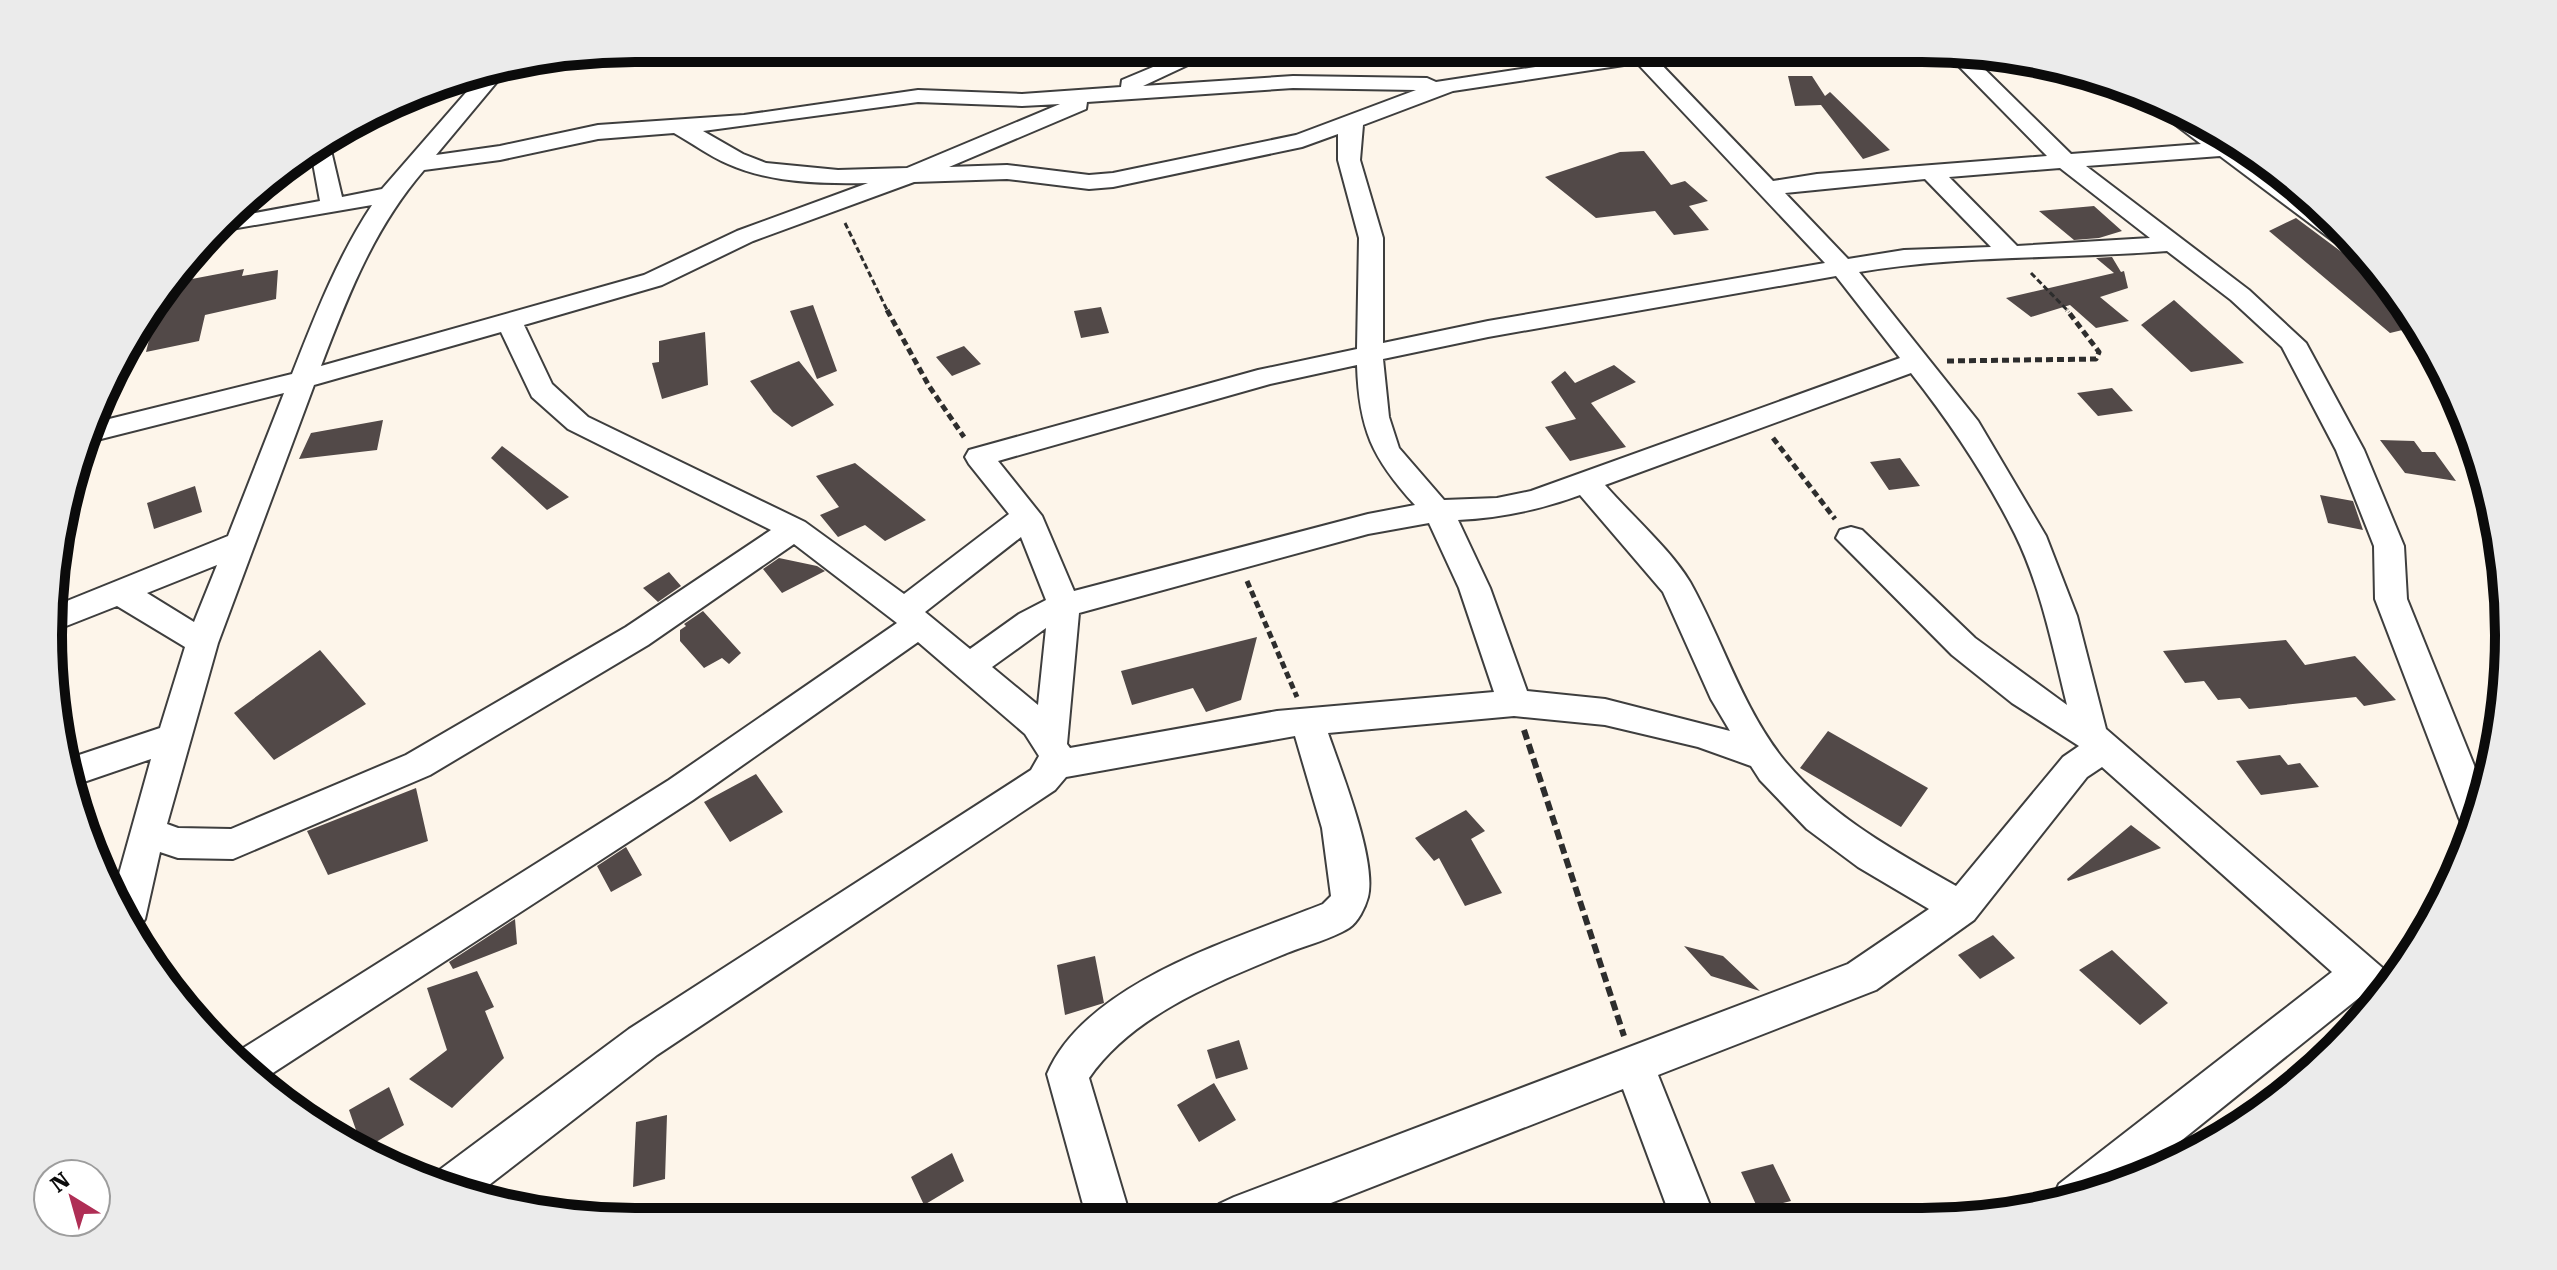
<svg xmlns="http://www.w3.org/2000/svg" width="2557" height="1270" font-family="'Roboto Serif',serif">
  <rect width="100%" height="100%" fill="#fdf5ea"/>
  <!-- building -->
  <path fill="#524948" d="M1788 76H1812L1825 96 1830 92 1890 150 1863 159 1821 105 1795 106Z
    M1644 151 1671 185 1685 181 1708 201 1689 206 1709 230 1674 235 1655 211 1596 218 1545 177 1620 152Z
    M2094 206 2122 231 2099 238 2074 240 2039 211Z
    M2296 218 2394 291 2419 326 2390 333 2269 231Z
    M2112 257 2121 272 2124 271 2128 288 2100 297 2129 321 2096 328 2070 305 2031 317 2006 298 2114 273 2096 258Z
    M244 269 242 276 278 270 276 299 205 315 199 341 146 352 155 316 142 319 171 283Z
    M2174 300 2244 363 2191 372 2141 325Z
    M813 305 837 371 817 379 790 311Z
    M1101 307 1109 333 1081 338 1074 311Z
    M705 332 708 385 662 399 652 363 659 362V341Z
    M964 346 981 364 952 376 936 357Z
    M799 361 834 405 792 427 773 412 750 381Z
    M1614 365 1636 382 1591 403 1626 447 1570 461 1545 427 1576 419 1551 382 1565 371 1575 383Z
    M2112 388 2133 411 2098 416 2077 393Z
    M383 420 377 450 299 459 311 433Z
    M2380 440 2414 441 2422 452H2435L2456 481 2405 473Z
    M502 446 569 497 547 510 491 458Z
    M1900 458 1920 486 1889 490 1870 462Z
    M855 463 926 520 885 541 865 525 838 537 820 515 839 507 816 476Z
    M195 486 202 512 154 529 147 503Z
    M2320 495 2353 501 2363 530 2328 523Z
    M779 558 817 566 825 571 782 593 763 569Z
    M669 572 681 586 658 602 643 588Z
    M703 611 741 653 729 664 722 658 704 668 680 641V630L686 626 684 624Z
    M1257 637 1241 700 1206 712 1193 688 1132 705 1121 671Z
    M2286 640 2305 665 2355 656 2396 700 2364 706 2356 697 2249 709 2240 698 2218 700 2204 681 2185 683 2163 651Z
    M320 650 366 704 274 760 234 713Z
    M1828 731 1928 788 1901 827 1800 768Z
    M2280 755 2288 765 2300 763 2319 787 2261 795 2236 761Z
    M756 774 783 812 730 842 704 802Z
    M416 788 428 841 328 875 307 831Z
    M1466 810 1485 831 1471 839 1502 893 1465 906 1439 858 1434 861 1415 838Z
    M2131 825 2161 848 2068 881 2067 879Z
    M626 847 642 875 611 892 597 866Z
    M515 919 517 944 453 969 449 962Z
    M1993 935 2015 958 1980 979 1958 955Z
    M1684 946 1723 956 1760 991 1711 976Z
    M2112 950 2168 1003 2140 1025 2079 970Z
    M1095 956 1104 1003 1065 1015 1057 965Z
    M477 971 494 1007 485 1011 504 1058 452 1108 409 1079 447 1050 427 988Z
    M1239 1040 1248 1069 1216 1079 1207 1050Z
    M1214 1083 1236 1120 1199 1142 1177 1105Z
    M389 1087 404 1125 363 1150 349 1110Z
    M667 1115 665 1179 633 1187 636 1122Z
    M952 1153 964 1181 924 1205 911 1177Z
    M1773 1164 1791 1201 1758 1209 1741 1172Z"/>
  <g fill="none" stroke-linecap="round" stroke-linejoin="round">
    <!-- street casing -->
    <g stroke="#3e3e3e" stroke-width="4">
      <path id="street" d="M1196 49H1222L1143 86 1293 76 1427 78 1436 82 1627 53 1625 49H1703L1693 55 1657 60 1773 181 1817 174 2047 156 1942 49 1965 50 2071 154 2201 144 2148 104V96L2179 108 2201 125 2251 152 2246 153 2323 211 2373 261 2359 260 2220 156 2086 166 2249 290 2306 343 2364 450 2404 546 2407 599 2486 795 2472 831 2464 829 2459 818 2375 599 2374 546 2336 450 2282 347 2231 300 2167 251C2065 259 1960 255 1859 272L1978 421 2046 536 2077 616 2106 729 2393 977 2373 1007 2360 997 2131 1181 2111 1191 2054 1204 2052 1199 2059 1184 2332 972 2102 767 2087 777 1974 920 1876 990 1658 1075 1715 1218H1671L1623 1089 1290 1219H1212L1219 1204 1234 1197 1848 964 1929 909 1858 867 1807 829 1760 780 1751 766 1698 747 1605 725 1514 716 1328 733C1341 771 1377 860 1368 897 1365 908 1358 922 1349 928 1331 939 1307 945 1287 953 1217 982 1133 1014 1089 1078L1131 1219H1087L1047 1074C1086 982 1236 939 1323 904L1331 896 1322 828 1295 736 1066 777 1055 790 657 1055 472 1198 430 1182 434 1174 629 1029 1031 770 1039 756 1025 734 918 642 693 800 262 1080 229 1057 669 780 897 623 794 544 648 645 430 775 233 859 178 858 160 852 145 919 136 932 112 899 151 759 75 785 67 759 160 728 185 647 117 606 56 630 57 605 228 536 284 393 85 443 89 424 292 374C315 316 337 258 372 205L220 231 233 217 320 201 311 152 329 142 342 197 382 189 483 73 506 71 436 155 500 146 598 125 744 115 918 90 1022 94 1121 87 1122 80ZM1637 63 1825 263 1488 321 1383 343V238L1360 160 1363 125 1453 91ZM1293 88 1416 90 1296 135 1113 173 1089 175 1007 165 949 167 1086 109 1087 102ZM918 102 1022 106 1060 104 907 168 838 170 766 163 743 154 703 131ZM674 133C692 143 709 156 728 164 770 183 822 184 868 183L737 231 644 275 321 366C348 295 374 228 424 170L500 160 598 139ZM1338 134V160L1359 238 1357 349 1258 370 969 450 965 457 969 464 1009 514 904 594 805 522 588 417 552 384 524 325 662 285 753 241 914 182 1007 179 1089 189 1113 187 1302 147ZM2060 168 2150 238 2017 246 1949 177ZM1925 179 1991 247 1904 250 1848 259 1785 193ZM1836 276 1900 358 1531 491 1497 498 1444 500 1399 448 1389 417 1383 359 1488 337ZM501 332 532 397 568 429 771 530 626 627 406 755 231 829 178 828 167 824 218 643 314 385ZM1357 365C1359 429 1372 458 1415 505L1368 514 1074 591 1042 516 998 461 1270 384ZM1911 373C1951 424 1986 476 2015 534 2041 587 2053 648 2067 705L1975 638 1862 530 1851 527 1840 530 1836 538 1952 655 2012 703 2079 746 2063 757 1956 886C1895 851 1830 816 1784 760 1742 708 1723 641 1690 582 1671 550 1631 515 1605 485ZM1580 495 1663 592 1711 699 1730 731 1605 699 1527 691 1490 588 1458 520C1501 518 1539 510 1580 495ZM1429 523 1459 588 1494 692 1277 711 1070 748 1067 744 1079 613 1368 534ZM1021 537 1046 600 1019 614 970 649 925 612ZM217 565 194 622 147 593ZM1046 628 1038 705 992 667Z"/>
    </g>
    <!-- path-far2 -->
    <path stroke="#2d2d2d" stroke-width="3" stroke-dasharray="6 3" stroke-linecap="butt" d="M845 223 888 312
      M2031 273 2069 312"/>
    <!-- path-far1 -->
    <path stroke="#2d2d2d" stroke-width="5" stroke-dasharray="7 4" stroke-linecap="butt" d="M887 310 929 386 964 437
      M1947 361 2096 359 2099 352 2067 310
      M1773 438 1835 519
      M1247 581 1297 697"/>
    <!-- path -->
    <path stroke="#2d2d2d" stroke-width="6" stroke-dasharray="10 5" stroke-linecap="butt" d="M1524 730 1624 1036"/>
    <!-- street -->
    <use href="#street" fill="#fff" fill-rule="evenodd"/>
  </g>
  <!-- crop -->
  <path d="M0 0H2557V1270H0ZM635 62H1922A573 573 0 0 1 2495 635V635A573 573 0 0 1 1922 1208H635A573 573 0 0 1 62 635V635A573 573 0 0 1 635 62Z" fill="#ebebeb" fill-rule="evenodd"/>
  <path fill="none" stroke="#0b0b0b" stroke-width="10" d="M635 62H1922A573 573 0 0 1 2495 635V635A573 573 0 0 1 1922 1208H635A573 573 0 0 1 62 635V635A573 573 0 0 1 635 62Z"/>
  <!-- north arrow -->
  <g transform="translate(72 1198) rotate(323)"><circle r="38" fill="#ffffff" stroke="#9d9d9d" stroke-width="2"/>
  <path d="M0-6L14 30L0 20L-14 30Z" fill="#af2e55"/>
  <text y="-12" font-size="22" font-weight="bold" text-anchor="middle" fill="#0b0b0b">N</text>
  </g>
</svg>
